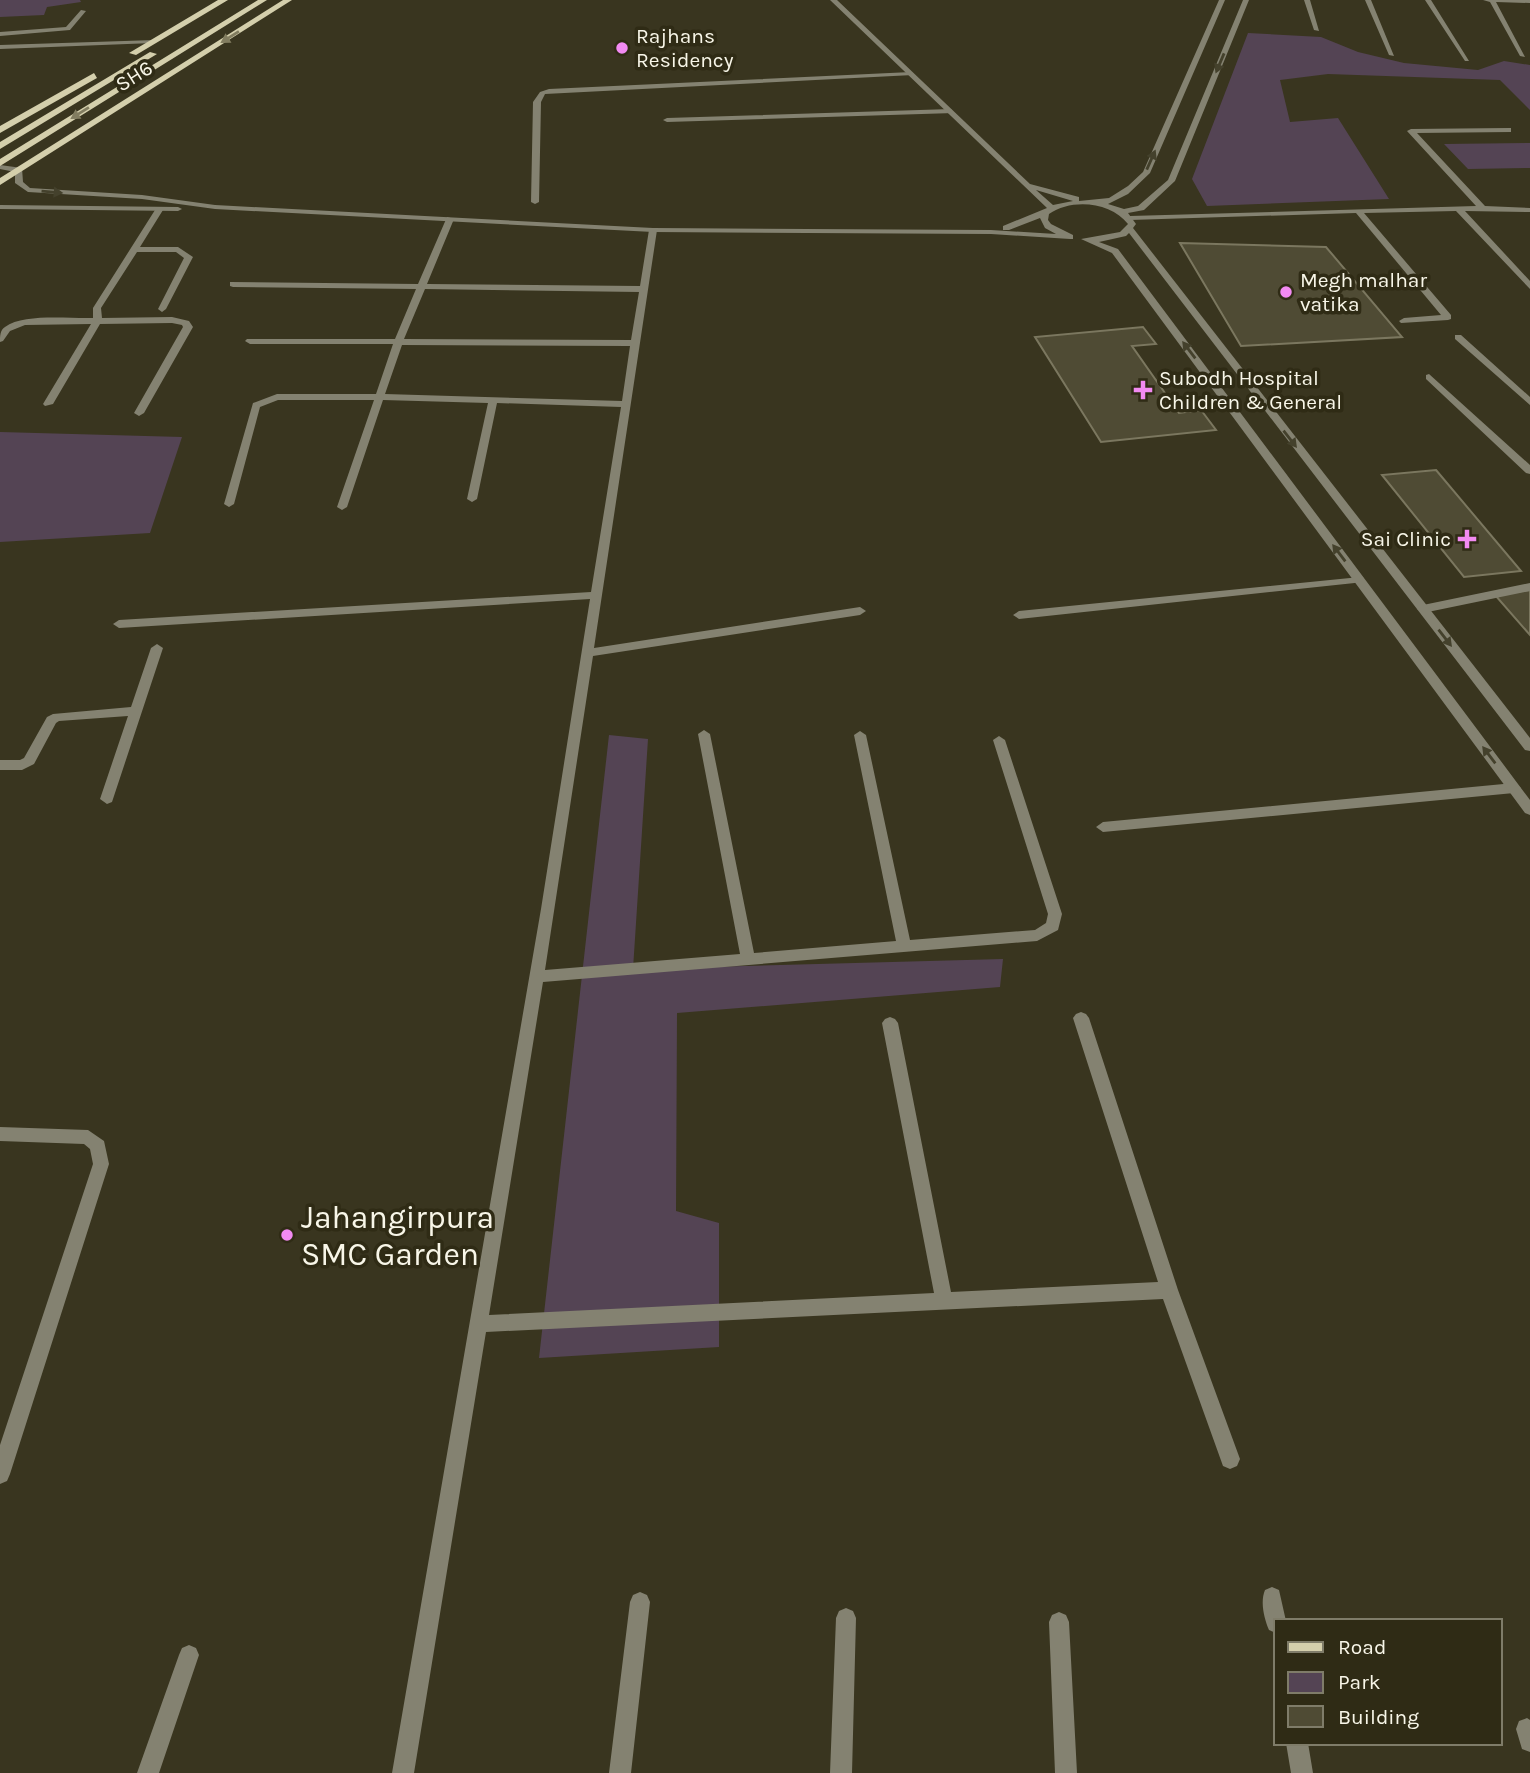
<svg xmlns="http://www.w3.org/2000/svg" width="1530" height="1773" font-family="Karla,sans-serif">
  <rect width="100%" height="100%" fill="#39351f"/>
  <!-- green -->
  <path fill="#544454" d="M0 0H80L81 2 47 7 44 15 0 17Z
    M1248 33 1321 37 1358 52 1404 63 1478 70 1504 61 1530 65V110L1500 80 1328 74 1280 80 1290 122 1338 118 1389 199 1207 206 1192 179Z
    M1530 143V168L1468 169 1444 144Z
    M0 432 182 437 150 533 0 542Z
    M609 735 648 739 633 969 1003 959 1000 987 677 1013 676 1211 719 1223V1347L539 1358Z"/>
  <!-- building -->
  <path fill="#4f4b34" stroke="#7b775f" stroke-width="2" d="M1180 243 1326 247 1402 337 1241 346Z
    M1143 327 1156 344 1132 346 1179 413 1201 410 1216 430 1101 442 1035 337Z
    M1436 470 1521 571 1464 577 1382 475Z
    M1530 590V635L1495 595Z"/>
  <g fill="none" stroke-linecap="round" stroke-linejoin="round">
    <!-- minor -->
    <path fill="#848271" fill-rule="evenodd" d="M1304 0H1310L1319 31 1314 30Z
      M1365 0H1371L1394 56 1389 55Z
      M1425 0H1431L1469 61H1465Z
      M1483 0H1530V3L1496 2 1525 57 1520 56 1490 2Z
      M81 10 86 11 70 30 0 36V32L66 27Z
      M155 40 153 43 0 49V45Z
      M911 72 913 75 545 94 541 102 539 202 535 204 531 202 533 102 540 92 549 89Z
      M951 109 954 113 667 122 663 120 667 118Z
      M1508 128H1511V132L1417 133 1485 206 1530 208V212L1465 211 1530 281V289L1456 211 1364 213 1451 315V319L1448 320 1401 323 1399 321 1404 318 1441 315 1356 213 1130 220 1126 218 1130 216 1476 206 1407 131 1411 129Z
      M159 208 163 210 140 247H178L193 257 166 309 162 312 158 309 184 258 176 252H137L101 308 102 318 172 317 189 321 193 327 144 413 139 416 134 413 183 327 182 325 172 323 100 324 53 404 45 406 43 404 91 324 25 325 10 331 3 341 0 342C0 336 0 330 5 327 24 313 70 319 93 318V308L155 210Z
      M447 217 454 219 427 284 640 286 649 230 653 228 657 230 594 648 860 607 866 611 860 615 593 656 545 970 740 954 698 734 704 730 710 734 754 953 896 941 854 735 860 731 866 735 910 940 1035 930 1046 923 1048 914 993 740 999 736 1005 740 1062 914 1058 930 1037 941 543 982 489 1315 934 1293 882 1023 885 1019 890 1017 895 1019 898 1023 951 1292 1158 1282 1073 1018 1076 1014 1081 1012 1086 1014 1089 1018 1178 1290 1240 1459 1237 1466 1230 1469 1223 1466 1163 1299 486 1332 414 1773H392L541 909 590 599 119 628 113 624 119 620 591 592 621 407 497 403 477 499 472 502 467 499 488 403 383 400 347 507 342 510 337 507 374 400H278L260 407 234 504 229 507 224 504 253 403 277 394H376L393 344H250L245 341 247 339H395L416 289 233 287 230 286V282L418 284ZM425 289 639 292 631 340 404 339ZM402 345 630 346 622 401 385 394Z
      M1455 335H1461L1530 397V405L1455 339Z
      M1429 374 1530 465V474L1526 473 1426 379V375Z
      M1360 577 1364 578V582L1019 619 1013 615 1019 611Z
      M1530 583V591L1423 613 1417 609 1423 605Z
      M157 644 163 648 112 802 107 804 100 799 128 716 59 721 56 723 34 764 22 770H0V760H20L24 758 47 717 53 714 131 707 151 648Z
      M1514 783 1521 788 1514 793 1103 832 1096 827 1103 822Z
      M0 1127 88 1130 104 1141 109 1164 10 1474 7 1481 0 1484V1445L93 1164 90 1149 84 1144 0 1141Z
      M1272 1587 1279 1590 1286 1621H1276V1633L1269 1630C1264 1618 1260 1602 1265 1590Z
      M640 1592 647 1595 650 1602 631 1773H609L630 1602 633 1595Z
      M846 1608 853 1611 856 1618 852 1773H830L836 1618 839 1611Z
      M1059 1612 1066 1615 1069 1622 1077 1773H1055L1049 1622 1052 1615Z
      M189 1645 196 1648 199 1655 159 1773H137L179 1655 182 1648Z
      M1527 1718 1530 1720V1752L1522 1749 1516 1729 1519 1721Z
      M1286 1743H1308L1313 1773H1291Z"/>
    <!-- tertiary -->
    <path fill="#848271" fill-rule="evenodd" d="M830 0H837L1030 184 1079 197V201L1109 198 1128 186 1143 172 1219 0H1225L1150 173 1128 194 1108 204 1124 209 1138 206 1168 180 1243 0H1249L1175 181 1144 210 1128 213 1136 224 1133 228 1530 738V751L1525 750 1129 233 1126 236 1099 242 1118 249 1530 800V815L1525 813 1112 253 1081 239 1120 232 1128 224C1111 202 1072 198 1049 214L1048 220 1051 224 1073 235V239H1070L991 234 653 232 215 209 142 199 28 192 15 183V172L0 169V165L22 168 23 182 30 188 142 195 215 205 653 228 991 230 1056 234 1045 228 1040 218 1009 230H1003V226L1047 208ZM1036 190 1073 201 1053 205Z
      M0 205 178 207 182 209 178 211 0 209Z"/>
    <!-- primary -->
    <path fill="#d4cfac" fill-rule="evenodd" d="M218 0H228L136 55 129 53Z
      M258 0H267L0 166V159Z
      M283 0H292L0 185V178Z
      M150 52 157 54 0 149V142Z
      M94 73 97 78 0 133V126Z"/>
  </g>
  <!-- one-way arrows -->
  <defs><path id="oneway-solid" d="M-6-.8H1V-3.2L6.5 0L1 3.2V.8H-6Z" transform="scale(1.75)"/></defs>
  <g fill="#827d60">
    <use href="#oneway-solid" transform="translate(230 37) rotate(148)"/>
    <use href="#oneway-solid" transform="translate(80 113) rotate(148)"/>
  </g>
  <g fill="#44412c">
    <use href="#oneway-solid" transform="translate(1220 63) rotate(113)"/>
    <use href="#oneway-solid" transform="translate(1151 160) rotate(-66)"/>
    <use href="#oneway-solid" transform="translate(52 192) rotate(5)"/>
    <use href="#oneway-solid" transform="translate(1189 350) rotate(-127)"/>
    <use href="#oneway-solid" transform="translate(1290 439) rotate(52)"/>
    <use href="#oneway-solid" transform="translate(1339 553) rotate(-127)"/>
    <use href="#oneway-solid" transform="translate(1445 638) rotate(52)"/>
    <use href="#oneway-solid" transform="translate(1489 755) rotate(-127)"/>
  </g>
  <!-- markers -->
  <g fill="#f28af2" stroke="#2f2b15" stroke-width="2.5">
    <circle cx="622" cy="48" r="7"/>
    <circle cx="1286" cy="292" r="7"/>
    <path d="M1139.5 379.5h7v7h7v7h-7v7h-7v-7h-7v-7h7z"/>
    <path d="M1463.5 528.5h7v7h7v7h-7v7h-7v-7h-7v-7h7z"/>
    <circle cx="287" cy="1235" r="7"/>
  </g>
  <g text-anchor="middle" stroke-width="7" stroke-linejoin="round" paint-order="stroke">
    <!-- far-poi labels -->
    <g font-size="21" fill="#f8f6e8" stroke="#2f2b15" text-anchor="start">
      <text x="636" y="43">Rajhans<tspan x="636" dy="24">Residency</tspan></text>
      <text x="1300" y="287">Megh malhar<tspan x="1300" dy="24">vatika</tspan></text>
      <text x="1159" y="385">Subodh Hospital<tspan x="1159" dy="24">Children &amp; General</tspan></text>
      <text x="1451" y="546" text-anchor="end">Sai Clinic</text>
    </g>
    <!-- far-street labels -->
    <g font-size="21" fill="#f8f6e8" stroke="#2f2b15">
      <text transform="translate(134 76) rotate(-32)" y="7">SH6</text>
    </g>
    <!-- near-poi labels -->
    <g font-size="32" fill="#f8f6e8" stroke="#2f2b15" text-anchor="start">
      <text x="301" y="1228">Jahangirpura<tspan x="301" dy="37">SMC Garden</tspan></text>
    </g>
  </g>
  <!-- legend -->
  <rect x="1274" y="1619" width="228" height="126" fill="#2f2b15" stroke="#7f7c69" stroke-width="2"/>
  <rect x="1288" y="1642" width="35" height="10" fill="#d4cfac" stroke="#7f7c69" stroke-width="2"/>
  <text x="1338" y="1654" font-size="21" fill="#f8f6e8">Road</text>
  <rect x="1288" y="1672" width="35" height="21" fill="#544454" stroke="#7f7c69" stroke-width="2"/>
  <text x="1338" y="1689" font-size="21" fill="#f8f6e8">Park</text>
  <rect x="1288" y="1706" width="35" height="21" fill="#4f4b34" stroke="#7f7c69" stroke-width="2"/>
  <text x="1338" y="1724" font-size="21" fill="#f8f6e8">Building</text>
</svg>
